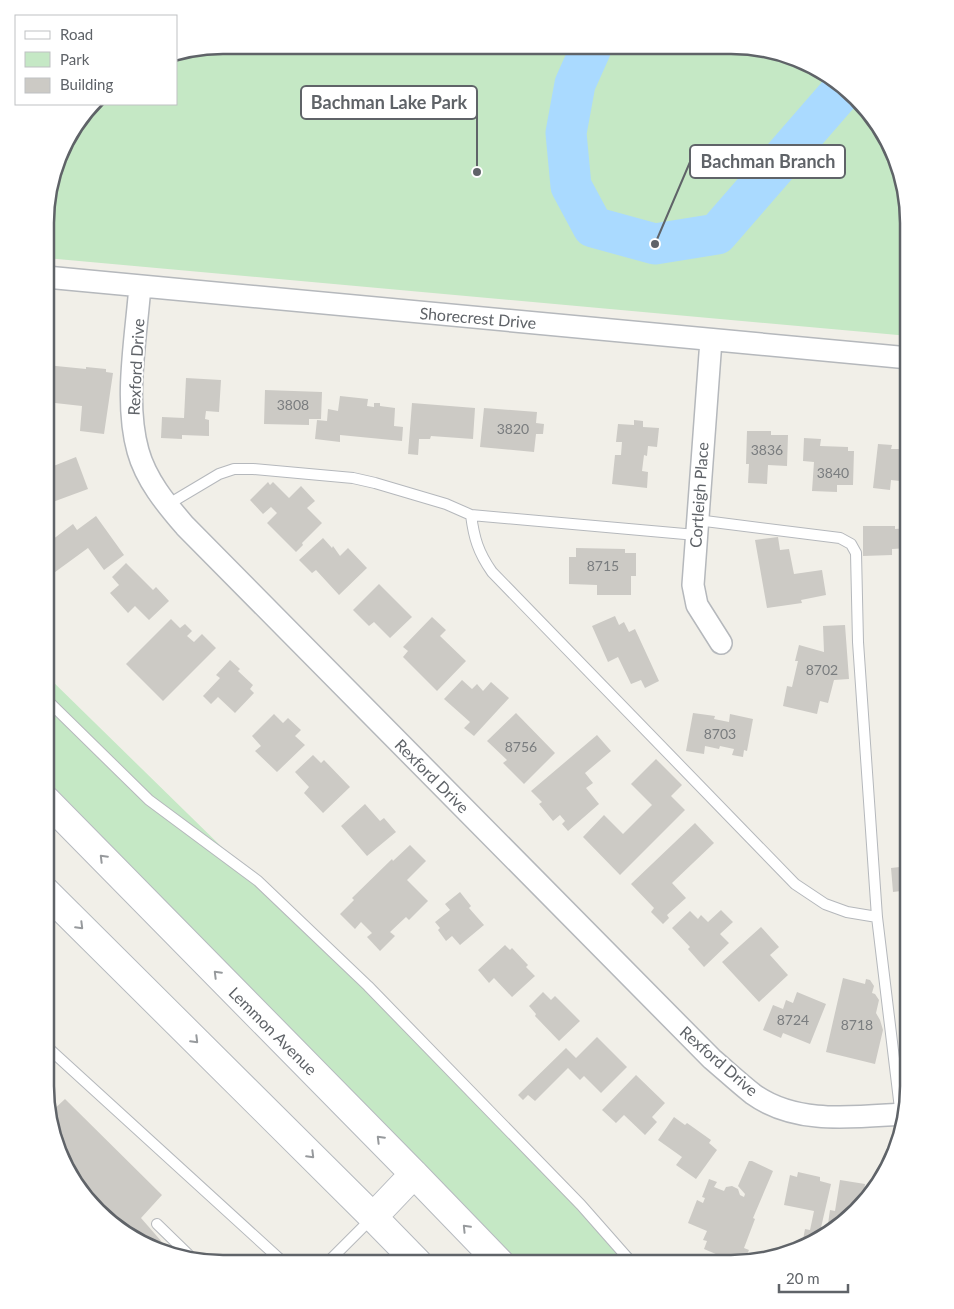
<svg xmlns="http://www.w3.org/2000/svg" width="954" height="1309" font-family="Lato,sans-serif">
  <rect width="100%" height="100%" fill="#f1efe8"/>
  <!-- green -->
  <path fill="#c5e8c5" d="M223 45 754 47 839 82 891 145 909 223V336L46 258 47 200 69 134 94 104H176V53Z
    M46 675 475 1095 642 1264 520 1263 46 779Z"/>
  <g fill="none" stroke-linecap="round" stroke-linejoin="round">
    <!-- river -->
    <path stroke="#aadaff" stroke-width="41" d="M592 46 575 84 566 133 571 186 593 227 655 244 717 234 844 88"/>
  </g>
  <!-- building -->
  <path fill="#cccac5" d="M46 365 86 369V367L106 369V372L113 373 104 434 80 431 82 406 46 402Z
    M186 378 221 380 219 412 206 411 205 419 209 420V436L182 435V439L161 438 162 417 184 418Z
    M265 390 322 392 321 419H309V425L264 424Z
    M340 396 368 399 367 406 374 407V403H380V406L395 408 394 426 403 427 402 441 340 435V442L315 439 317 420 327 421 328 409 338 411Z
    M412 403 475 408 473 439 431 436 430 439H419L418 455 408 454Z
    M484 408 537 412 536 423 544 424 543 434H536L534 452 480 447Z
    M634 420 643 421V427L659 428 657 447 648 446 647 456 644 455 642 471 648 472 647 488 612 484 615 455H621L622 442H616L618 424 634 425Z
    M747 431H771V435H788L787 466 768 465 767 484 748 483 749 464H746Z
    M804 438 821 439 820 446 848 447V451H854L853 485H837V492L812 491 814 462 803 461Z
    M878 444 892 445 891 449H909V482L891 480 890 490 873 488Z
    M76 457 88 489 50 503 46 493V469Z
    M268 482 270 485 273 482 289 498 301 486 315 501 307 508 322 523 302 543 303 545 296 552 267 523 277 513 271 507 263 514 250 500Z
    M96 516 124 555 104 570 88 548 51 575 46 568V552L51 548 48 543 73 524 77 530Z
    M863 526H895V529L909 528V548L892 549V555L863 556Z
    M778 537 780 550 789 549 794 574 822 570 826 595 801 600 802 603 767 608 755 540Z
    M323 538 332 548 333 546 340 556 348 548 367 568 339 595 316 570 312 573 299 560Z
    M576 548 625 549V553H636V576H631V595H597V585L569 584V557H576Z
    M126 563 153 590 156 587 169 601 149 620 135 606 128 613 110 593 119 585 112 577Z
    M379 584 412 617 390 638 374 622 369 626 353 610Z
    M615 616 619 625 624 622 629 632 635 629 659 681 645 688 641 680 631 684 618 657 608 662 592 626Z
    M432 617 446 630 440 636 466 661 437 691 403 657 408 651 403 647Z
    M171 619 180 628 185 624 192 631 187 636 194 642 202 634 216 648 163 701 126 664Z
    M845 625 849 679 834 680 828 703 820 701 817 714 783 706 787 686 792 687 798 661H795L799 645 824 652 823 626Z
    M230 660 240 669 238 671 253 685 250 689 254 693 235 713 218 697 211 704 203 696 220 678 216 675Z
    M462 680 472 689 477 684 483 691 491 682 509 698 474 736 464 728 470 722 444 699Z
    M516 713 555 753 524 784 503 763 507 760 487 741Z
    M693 713 715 716 714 719 729 722 730 714 753 719 747 751 744 750 743 757 732 755 734 749 720 746 719 749 705 746 704 754 686 751Z
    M274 714 283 723 288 718 301 730 295 736 305 745 277 772 255 751 261 746 252 736Z
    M597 735 611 751 585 773 593 783 586 788 599 804 568 831 562 824 565 821 560 815 553 821 539 804 542 802 531 791Z
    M313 755 321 763 324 760 350 787 323 813 304 793 309 787 295 772Z
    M656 759 682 785 671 796 685 810 620 875 583 837 604 815 623 834 652 805 631 784Z
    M365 804 380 821 384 818 396 832 367 856 341 826Z
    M695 823 714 843 672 883 686 898 667 915 669 918 663 924 651 912 654 908 631 884Z
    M410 845 426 861 407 880 428 901 409 920 406 917 390 932 395 936 380 951 367 937 372 933 361 922 355 929 340 914 354 900 352 898 392 859 393 861Z
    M909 866V890L893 892 891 868Z
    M460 892 471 906 469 908 484 925 460 945 452 936 446 941 438 930 440 928 435 922 450 910 445 904Z
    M721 910 733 922 720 934 729 943 704 967 688 949 690 947 672 928 690 911 698 919 701 915 708 922Z
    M761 927 779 947 770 955 788 975 759 1002 722 962Z
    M505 945 510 950 512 948 528 965 526 967 535 976 512 997 494 978 489 983 478 970Z
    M843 978 865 984 866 979 870 980 874 986 872 993 875 994 879 1000 876 1013 880 1020 883 1030 875 1064 826 1052Z
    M543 992 551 1000 555 996 580 1021 559 1041 535 1016 536 1014 529 1006Z
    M797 992 826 1004 810 1044 783 1033 781 1038 763 1030 773 1005 783 1009 786 1000 793 1003Z
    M597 1037 627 1067 601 1093 584 1076 580 1080 568 1068 535 1101 528 1095 523 1100 518 1095 566 1048 576 1058Z
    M636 1075 665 1103 652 1117 657 1122 645 1135 624 1115 616 1123 602 1110Z
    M65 1099 162 1195 141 1218 169 1250 115 1227 63 1164 51 1112Z
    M674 1117 685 1125 687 1123 711 1140 709 1143 717 1150 696 1179 676 1165 682 1157 658 1140Z
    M749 1161H752L773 1171 753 1218 755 1219 744 1248 749 1250 744 1261 737 1263 704 1249 707 1241 703 1240 707 1231 688 1223 697 1200 703 1203 705 1198 702 1197 709 1179 717 1182 714 1187 724 1191 726 1187 732 1186 738 1189 740 1195 744 1197 745 1194 738 1186Z
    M798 1172 820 1177V1181L831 1184 820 1232 824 1233 807 1246 802 1245 805 1229 810 1230 814 1211 784 1205 790 1175 797 1177Z
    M840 1180 865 1184 863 1199 827 1231 830 1210 835 1211Z"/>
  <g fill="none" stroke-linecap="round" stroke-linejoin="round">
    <!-- service casing -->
    <g stroke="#b5b8bc" stroke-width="12">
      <path id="service" d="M167 505 219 474 234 469H253L353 478 375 483 446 504 471 515C474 538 478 552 492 572L795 884 825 904 847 912 877 917 901 1117
        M471 515 696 535
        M697 520 840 538 851 544 856 553 858 642 877 917
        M46 699 149 800 258 881 368 986 581 1205 633 1264
        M45 1045 284 1263
        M157 1224 193 1259
        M327 1263 373 1217"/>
    </g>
    <!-- minor casing -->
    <g stroke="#b5b8bc" stroke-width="24">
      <path id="minor" d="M46 277 909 358
        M140 286C136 338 124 401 138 451 146 480 166 504 185 526L712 1059C725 1070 739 1083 753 1094 796 1125 853 1117 903 1114
        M711 340 693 585 697 605 721 643"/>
    </g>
    <!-- secondary casing -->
    <g stroke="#b6babf" stroke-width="30">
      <path id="secondary" d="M46 800 414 1174 500 1263
        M45 891 373 1217 418 1263
        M373 1217 414 1174"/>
    </g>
    <!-- service -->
    <use href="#service" stroke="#fff" stroke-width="10"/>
    <!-- minor -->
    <use href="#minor" stroke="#fff" stroke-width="21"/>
    <!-- secondary -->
    <use href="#secondary" stroke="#fff" stroke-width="28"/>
  </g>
  <!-- one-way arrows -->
  <defs><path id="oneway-chevron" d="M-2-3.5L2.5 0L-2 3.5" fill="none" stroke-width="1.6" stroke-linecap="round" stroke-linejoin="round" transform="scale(1.25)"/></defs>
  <g stroke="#979a9d">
    <use href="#oneway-chevron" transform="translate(103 858) rotate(-135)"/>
    <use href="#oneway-chevron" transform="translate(80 926) rotate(45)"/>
    <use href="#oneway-chevron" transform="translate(217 974) rotate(-135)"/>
    <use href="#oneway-chevron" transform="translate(195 1040) rotate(45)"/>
    <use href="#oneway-chevron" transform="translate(380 1139) rotate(-135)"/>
    <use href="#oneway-chevron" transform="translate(311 1155) rotate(45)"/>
    <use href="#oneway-chevron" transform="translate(466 1228) rotate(-134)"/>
  </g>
  <g text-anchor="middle" stroke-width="4" stroke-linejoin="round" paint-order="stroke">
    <!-- number labels -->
    <g font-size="14" fill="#7a7d7f">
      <text x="293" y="410">3808</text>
      <text x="513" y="434">3820</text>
      <text x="767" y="455">3836</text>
      <text x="833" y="478">3840</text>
      <text x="603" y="571">8715</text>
      <text x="822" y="675">8702</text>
      <text x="720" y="739">8703</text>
      <text x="521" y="752">8756</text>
      <text x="793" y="1025">8724</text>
      <text x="857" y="1030">8718</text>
    </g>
    <!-- street labels -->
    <g font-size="16" fill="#5f6368" stroke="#fff">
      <text transform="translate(478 318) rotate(5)" y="6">Shorecrest Drive</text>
      <text transform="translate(136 367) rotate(-87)" y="6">Rexford Drive</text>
      <text transform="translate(699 495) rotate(-86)" y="6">Cortleigh Place</text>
      <text transform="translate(432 776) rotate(45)" y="6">Rexford Drive</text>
      <text transform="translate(273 1031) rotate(45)" y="6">Lemmon Avenue</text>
      <text transform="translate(719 1061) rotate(41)" y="6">Rexford Drive</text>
    </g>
  </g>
  <!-- crop -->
  <path d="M0 0H954V1309H0ZM223 54H731A169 169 0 0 1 900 223V1086A169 169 0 0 1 731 1255H223A169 169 0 0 1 54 1086V223A169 169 0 0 1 223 54Z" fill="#fff" fill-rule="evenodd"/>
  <path fill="none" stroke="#5f6368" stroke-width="2.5" d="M223 54H731A169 169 0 0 1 900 223V1086A169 169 0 0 1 731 1255H223A169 169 0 0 1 54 1086V223A169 169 0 0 1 223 54Z"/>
  <!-- callouts -->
  <path fill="none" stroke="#5f6368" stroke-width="2" d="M477 172L477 103M655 244L690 162"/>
  <g fill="#5f6368" stroke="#fff" stroke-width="2">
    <circle cx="477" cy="172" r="5"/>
    <circle cx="655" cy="244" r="5"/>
  </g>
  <g fill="#fff" stroke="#5f6368" stroke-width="2">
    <rect x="301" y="86" width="176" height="33" rx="5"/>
    <rect x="690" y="145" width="155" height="33" rx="5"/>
  </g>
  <g font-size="18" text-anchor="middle" font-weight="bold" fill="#5f6368">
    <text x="389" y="109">Bachman Lake Park</text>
    <text x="768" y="168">Bachman Branch</text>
  </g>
  <!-- legend -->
  <rect x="15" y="15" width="162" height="90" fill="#ffffff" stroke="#bfc1c3"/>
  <rect x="25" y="31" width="25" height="8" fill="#ffffff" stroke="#bfc1c3"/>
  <text x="60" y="40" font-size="15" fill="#5f6368">Road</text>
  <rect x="25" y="52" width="25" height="15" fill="#c5e8c5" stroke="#bfc1c3"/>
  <text x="60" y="65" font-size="15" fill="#5f6368">Park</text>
  <rect x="25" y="78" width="25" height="15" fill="#cccac5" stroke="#bfc1c3"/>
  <text x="60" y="90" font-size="15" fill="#5f6368">Building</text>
  <!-- scale -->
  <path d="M779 1284v8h69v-8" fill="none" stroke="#5f6368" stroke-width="2.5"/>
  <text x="786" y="1284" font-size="15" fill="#5f6368" stroke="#ffffff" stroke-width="4" paint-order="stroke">20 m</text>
</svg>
